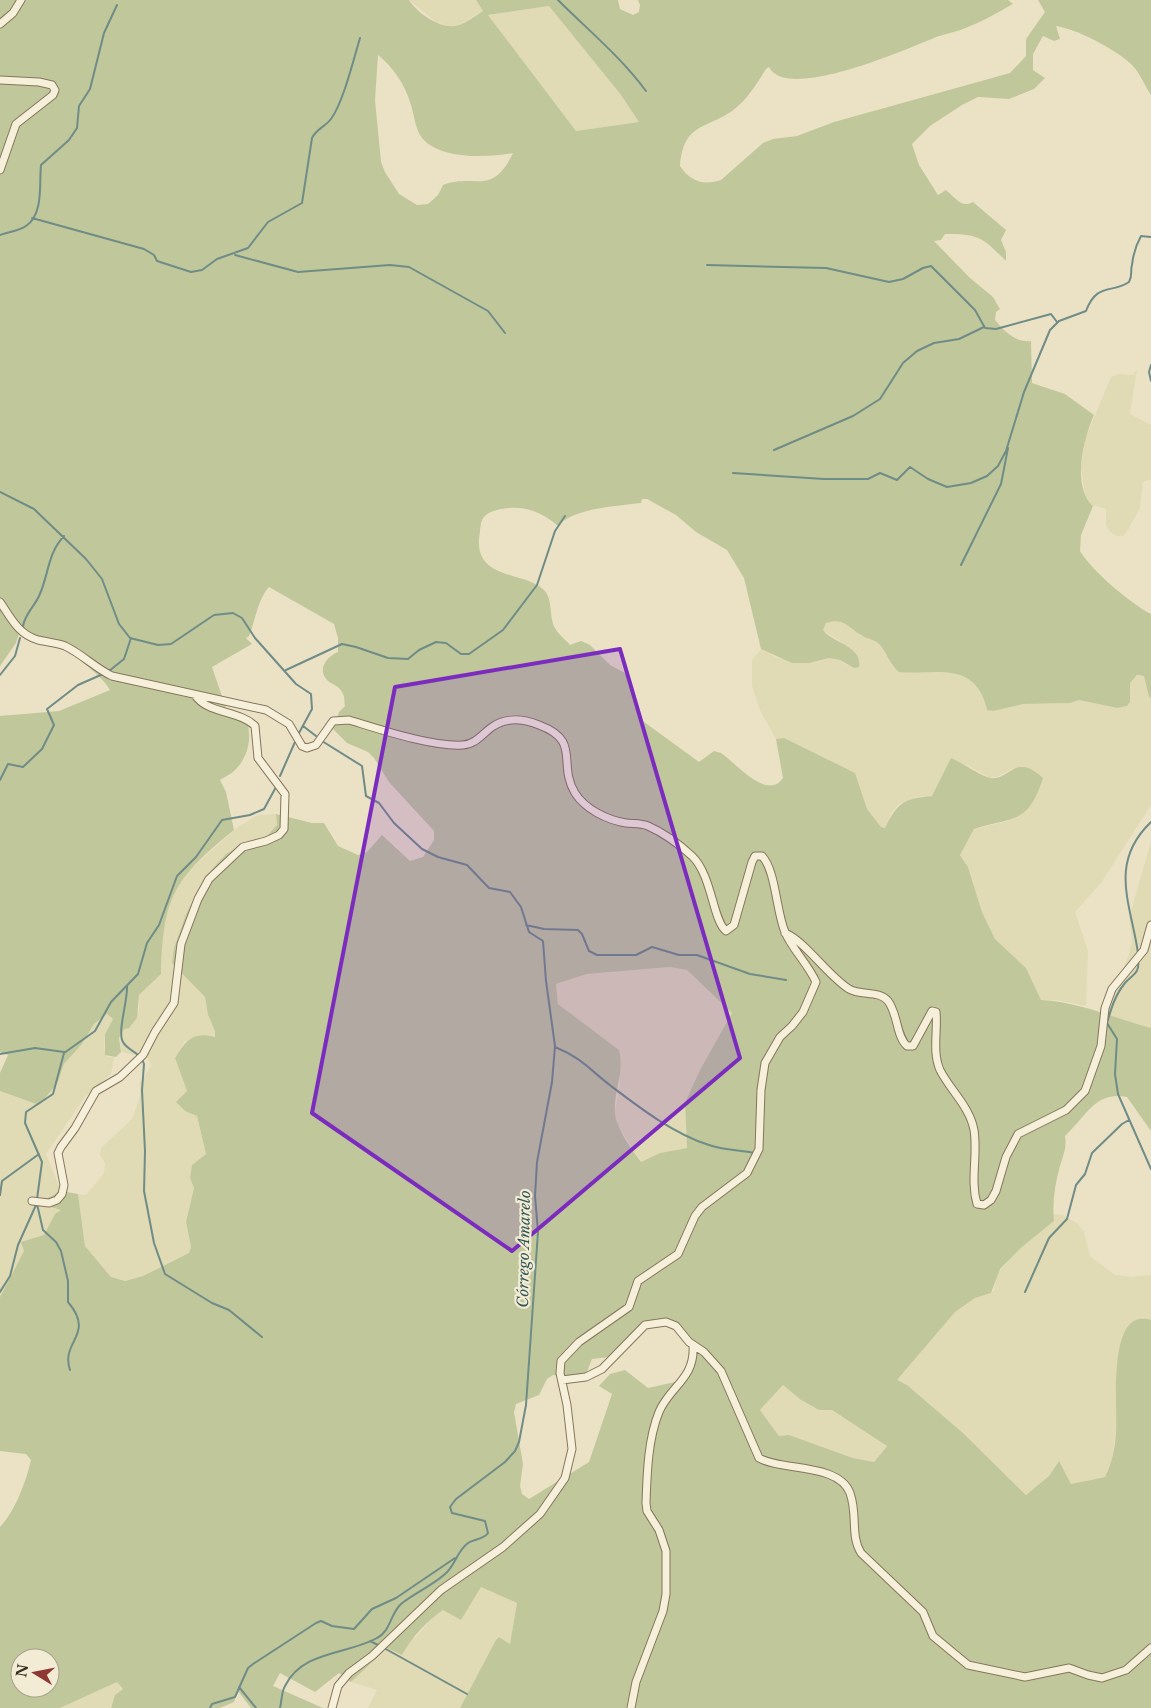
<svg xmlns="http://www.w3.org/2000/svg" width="1151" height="1708" font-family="'Libre Baskerville',serif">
  <rect width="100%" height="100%" fill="#ebe2c6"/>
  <!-- farmland -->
  <path fill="#e0dbb4" d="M409 0H476L483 11 459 25 451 27 436 22Z
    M549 6 621 95 639 122 576 131 488 15Z
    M1137 369 1130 414 1151 425V479L1143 482 1140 508 1128 530 1123 536H1116L1110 532 1106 525V509L1092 505 1085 495 1081 467 1085 439 1111 377 1118 374 1133 375Z
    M835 620 847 623 860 635 877 641 894 668 910 673H952L968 677 977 685 987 709 992 711 1023 704 1070 703 1079 700 1117 708 1127 706 1130 702V683L1133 677 1144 675 1149 697 1151 698V805L1101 883 1075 912 1088 951 1086 1006 1055 1000H1041L1026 968 995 939 982 912 968 867 960 854 974 829 1008 821 1042 778 1034 770 1022 766 1012 769 997 777 990 778 965 764 932 796 917 797 899 804 892 812 886 828 881 827 867 809 861 793 797 745 784 738 776 739 760 710 752 686V660L761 649 777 658 818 661 829 658 840 660 848 666 840 641 822 630 826 623Z
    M276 814 277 825 266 837 255 840 202 883 186 914 174 948 172 963 205 997 208 1015 215 1031V1037L185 1041 175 1058 187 1091 185 1111 197 1116 206 1154 190 1178 194 1188 186 1222 191 1247 189 1253 143 1276 125 1281 111 1277 85 1246 78 1194 86 1195 104 1173 105 1163 100 1155 101 1148 132 1119 140 1096V1083L151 1066 148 1058 121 1052 120 1034 139 1010V995L161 974 162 939 165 920 173 894 183 876 239 826 258 815Z
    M1151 841V1028L1119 1019 1099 1010 1117 986 1129 954 1132 941 1129 918Z
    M670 967 687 970 732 1013 700 1070 685 1103 687 1148 660 1153 641 1162 618 1126 615 1111 620 1085 619 1050 558 1004 556 984 587 974Z
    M110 1014 113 1019 105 1034 104 1049 107 1057H114L111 1074 85 1097 46 1154 61 1191 39 1202 62 1210 53 1220 44 1235 37 1238 24 1251 0 1297V1091L39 1105 57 1084 60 1069 82 1044 94 1024 105 1015Z
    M1053 1214 1063 1215 1078 1224 1084 1232 1090 1256 1115 1275 1132 1277 1151 1275V1320L1142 1317 1116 1385V1431L1112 1459 1105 1477 1071 1484 1058 1462 1049 1476 1026 1495 963 1433 907 1385 896 1380 955 1312 975 1298 991 1293 994 1290 997 1273 1022 1247 1054 1221Z
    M783 1385 801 1400 819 1410H832L887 1445 874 1462 853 1458 789 1435 779 1436 760 1410Z
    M481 1587 517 1603 510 1645 499 1637 460 1708H368L377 1690 351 1682 387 1648 402 1655 410 1640 416 1637 433 1617 444 1610 461 1620Z
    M117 1682 123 1689 112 1702 111 1708H60Z"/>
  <!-- green -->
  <path fill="#c0c89b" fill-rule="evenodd" d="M0 0H409C417 13 442 31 459 25 468 22 475 16 483 11L476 0H618L620 9 633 15 639 12 640 5 638 0H1008L1013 4C998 12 984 21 968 27 959 31 949 33 939 36 911 47 787 103 769 67L766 69C756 85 747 100 732 111 704 130 684 123 680 166 690 181 703 186 721 180L763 143 773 139 797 136 834 122 1010 73 1026 56V39L1045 12 1038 0H1151V95C1145 86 1140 73 1132 65 1117 50 1077 29 1056 26L1060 39 1054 41 1043 36 1033 54V70L1045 78 1034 89 1009 99 978 97 962 105 930 126 912 144 919 165 938 195 946 190C955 197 961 209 973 202L1006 230 1001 240 1006 252V261C982 237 979 234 945 234L941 240 934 241 970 278 993 297 1000 309 996 312 995 320C1004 331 1016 343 1031 341L1032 383 1065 394 1094 415C1084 437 1071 486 1093 506L1081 535 1080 551C1092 571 1130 603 1151 614V698L1149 697 1144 676 1137 675 1130 683V702L1127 706 1117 708 1079 700 1070 703 1023 704 993 711 987 710C975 659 937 676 899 672 889 664 887 652 878 643 874 639 866 639 861 635 848 627 843 617 826 623L823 630C832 643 863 646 859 667L854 668 840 660 829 658 809 663H792L761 649 744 578 727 550 696 532 676 515 647 499H642L641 503C617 506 573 508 558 526 545 514 526 506 509 508 500 509 486 511 482 520 480 526 480 534 479 539 476 581 528 571 545 591 553 601 549 618 555 628 558 634 566 640 570 645L581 641 590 645 610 665 625 673 631 684 640 719 699 762 714 751 721 753C737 764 767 801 783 778L776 739 784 738 855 773 867 809 881 827 885 828C898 802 903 799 932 796L951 758C963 763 979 775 990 778 1010 782 1014 751 1043 778 1028 825 1014 816 974 829L960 855 968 867 982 912 995 939 1026 968 1041 1000C1080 1002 1114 1018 1151 1028V1131L1127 1097C1095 1091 1086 1117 1065 1136 1067 1149 1063 1155 1060 1166 1055 1184 1052 1203 1054 1221L1022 1247 1000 1269 991 1293 975 1298 955 1312 897 1380 907 1385 963 1433 1026 1495 1049 1476 1059 1461 1071 1484 1105 1477C1112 1463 1115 1448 1116 1433 1118 1409 1106 1305 1151 1320V1708H460L496 1640 499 1637 510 1644 517 1603 481 1587 461 1620 443 1610C427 1621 411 1638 402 1655L387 1648 351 1682 339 1673 315 1692 280 1673 273 1686 323 1708H251L238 1691 234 1702 220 1708H111L115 1695 123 1689 117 1682 60 1708H0V1527C15 1511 26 1482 31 1460L26 1454 0 1451V1297L24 1251 21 1242 44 1235 55 1214 61 1210 38 1203 61 1191 78 1194 85 1246 111 1277 125 1281 143 1276 189 1253 191 1247 186 1222 194 1188 190 1178 192 1165 206 1154 197 1116 185 1111 176 1102 187 1091 175 1058C186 1040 193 1031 215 1037V1031L208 1015 205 997 172 963 174 948 186 914 202 883 214 867 226 854 238 847 266 837 277 825 276 814 312 823H324L338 846 358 855 367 852 382 835 410 861 423 857 434 840V831L389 782 374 758 368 752 347 743 333 729 339 712 345 706C344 702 345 697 343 694 340 686 333 685 328 681 316 670 327 656 338 652V638L334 624 269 587C258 599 255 621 249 636L246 638 252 644 212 667 227 711 241 713C255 728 250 757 234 771 231 774 225 777 220 780L226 792 234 830C174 879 163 896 161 974L139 995 137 1018 129 1028 124 1029 119 1038 121 1052 116 1057 105 1055V1034L113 1019 107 1014 94 1024 82 1044 64 1064 57 1084 39 1105 0 1091V1073L8 1055 0 1052V716L59 711 110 690C105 682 99 676 92 670 67 645 52 642 19 634L16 643 0 666ZM549 6 621 95 639 122 576 131 488 15ZM378 55C394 68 405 85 411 105 414 114 415 126 420 135 435 160 488 158 513 153 492 197 475 173 443 185L438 195 428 204 417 205 399 194 385 172 381 162 375 100ZM670 967 687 970 732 1013 700 1070 685 1103 687 1148 660 1153 641 1162C631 1148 617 1130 615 1113 613 1091 625 1074 619 1050L558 1004 556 984 587 974ZM670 1324C695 1349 694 1346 684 1380L648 1388 625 1370 610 1374 599 1386 612 1394 589 1462 529 1499 522 1494 520 1486 523 1464 514 1412 516 1404 539 1395 547 1379 553 1375 571 1378 586 1374 592 1359 618 1356 643 1329ZM783 1385 801 1400 819 1410H832L887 1446 874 1462 853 1458 789 1435 779 1436 760 1410ZM20 1658H50V1688H20Z"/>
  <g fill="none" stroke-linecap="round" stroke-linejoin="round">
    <!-- stream -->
    <path stroke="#6f8c87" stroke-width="2" d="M558 0C588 30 620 56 646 91
      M32 218 144 249 154 255 157 261 191 272 202 270 217 259 248 248 268 222 302 203 312 138C316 129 325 127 331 119 343 103 354 58 360 38
      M0 235C8 232 19 231 26 226 44 214 39 183 41 165L69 140 77 128 79 106 90 89 104 33 117 5
      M235 255 298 272 390 265 409 267 488 311 505 333
      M707 265 826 268 889 282 903 279 923 268 931 266 975 310 985 328 996 329 1051 314 1057 322
      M1151 365 1149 372 1151 381
      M774 450 853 416 880 399 903 363 917 351 934 343 959 339 984 327
      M733 473 824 479H868L880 473 897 480 910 467 928 479 947 487 971 483 987 476 998 466 1006 451 1024 392 1050 330 1059 321 1086 311C1097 282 1111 294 1129 282 1133 275 1130 271 1132 265 1133 255 1136 245 1141 236L1151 237
      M0 492 34 509 86 559 102 579 119 624 130 638 158 645 171 644 214 615 233 613 242 618 255 638 296 684 311 694 312 709 299 733
      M961 565 1001 484 1008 448
      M23 626C25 614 34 607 39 596 49 575 47 554 64 536
      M286 670 342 644 356 647 388 658 408 659 419 650 436 642 446 643 461 654H469L503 630 537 585 555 531 565 516
      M109 671 124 659 131 638
      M0 675 15 656 20 638
      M303 726 316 736
      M280 776 295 742
      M0 780 8 764 23 767 42 749 54 725 47 709 78 685 103 674
      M526 925 544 929 578 930 582 934 589 951 597 955H636L652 947 679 955H697L750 974 786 980
      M1138 953C1131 904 1108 863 1151 822
      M1138 961C1140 973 1132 975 1125 983 1115 995 1111 1009 1107 1023L1117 1039 1115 1074 1118 1094 1151 1169
      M127 986C128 1000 117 1032 123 1042 126 1048 134 1051 138 1055
      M555 1047C582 1058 590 1070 611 1086 640 1108 674 1134 709 1145 723 1150 740 1150 755 1153
      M0 1054 35 1048 64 1052
      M142 1059 144 1064 142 1090 145 1151 144 1191 154 1243 165 1274 212 1303 229 1310 262 1337
      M0 1195 2 1181 39 1154
      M37 1199 42 1162 25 1123 26 1112 53 1094 64 1053 95 1031 111 1002 138 974 147 943 159 925 177 876 196 857 222 820 250 815 264 809 276 787
      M37 1204 43 1230 56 1242 61 1251 68 1281V1302C96 1335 60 1341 70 1370
      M0 1292 10 1276 18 1245 36 1205
      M1025 1292 1049 1238 1067 1219 1076 1185 1085 1174 1092 1153 1122 1124 1129 1120
      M370 1641 380 1646
      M384 1648 467 1694
      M239 1687 256 1708
      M210 1708 212 1704 235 1697 248 1668 253 1664 316 1623 321 1621 332 1626 354 1629 372 1609 396 1598 455 1558
      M280 1708C282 1701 281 1693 285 1686 303 1650 347 1655 377 1638 391 1631 390 1614 401 1604 414 1593 432 1586 445 1574 455 1566 457 1551 468 1543 474 1539 483 1540 488 1533L485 1521 452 1513 450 1507 456 1499 505 1462 515 1451 519 1442 526 1405 538 1232 535 1196 537 1162 552 1082 555 1046 546 981 543 941 529 932 521 907 510 892 489 888 467 865 438 857 422 849 394 823 379 803 366 796 362 766 322 741"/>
    <!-- minor casing -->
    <g stroke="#85755d" stroke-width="9">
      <path id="minor" d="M0 24 13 13 21 0
        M0 80 39 82 52 85 55 90 53 95 16 124 0 170
        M0 602C11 618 18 634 38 640 47 642 57 643 65 646 82 654 95 668 112 676L266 710 289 724 302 746 307 748 316 745 333 721 349 720C379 729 432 747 463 745 476 744 482 734 492 727 506 717 524 719 539 725 582 741 557 763 575 793 585 809 607 820 626 823 633 824 641 823 648 826 664 833 680 845 692 856 712 875 713 921 726 931L734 925 752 862 755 856H762C776 871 776 911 785 932 792 949 808 964 816 982L803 1012 792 1026 780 1037 765 1063 761 1090 759 1149 747 1173 702 1207 695 1216 678 1254 638 1281 629 1307 579 1342 561 1361 560 1373 567 1405 572 1449 565 1478 540 1514 503 1547 441 1590 372 1656 349 1673 338 1686 332 1708
        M785 933C806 942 827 975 849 989 861 996 879 990 888 1001 898 1014 896 1036 907 1046H913L932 1011 936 1012C938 1030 932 1052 940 1070 950 1090 970 1107 974 1130 978 1155 970 1180 977 1204L984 1205 991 1200 996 1191 1006 1157 1018 1134 1066 1110 1085 1091 1101 1046 1105 1008 1112 989 1144 950 1151 925
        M32 1201 49 1203 57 1200 62 1194 64 1185 58 1153 61 1147 75 1128 96 1091 120 1077 143 1055 155 1032 174 1003 181 944 198 899 209 879 243 847 266 841 279 835 284 829 285 794 258 758 255 726C239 710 207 714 195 695
        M562 1380 586 1377 602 1369 645 1325 666 1322 676 1326 689 1342 704 1352 721 1371 759 1458C781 1471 839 1463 850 1493 858 1516 850 1535 861 1553L923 1612 933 1636 968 1665 1025 1677 1069 1668 1088 1675 1102 1678 1126 1670 1151 1648
        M631 1708 636 1682 663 1611 666 1594V1551L659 1530 647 1511 646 1503C647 1473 648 1439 659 1412 670 1386 695 1379 693 1346"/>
    </g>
    <!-- minor -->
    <use href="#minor" stroke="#f6efd9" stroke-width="7"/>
  </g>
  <!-- marked area -->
  <path fill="#7b2cbf" fill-opacity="0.2" stroke="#7b2cbf" stroke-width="4" stroke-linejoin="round" d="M620 649 740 1058 512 1251 312 1113 395 687Z"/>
  <g text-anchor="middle" stroke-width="4.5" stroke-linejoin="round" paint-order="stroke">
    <!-- water labels -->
    <g font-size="15" font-style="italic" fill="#305555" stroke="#f3ecd5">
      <text transform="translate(524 1249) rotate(-89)" y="5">Córrego Amarelo</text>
    </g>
  </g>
  <!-- north arrow -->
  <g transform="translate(35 1673) rotate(280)"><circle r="24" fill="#f3ecd5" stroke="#a79f8d"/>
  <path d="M0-4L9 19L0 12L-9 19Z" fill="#8f3732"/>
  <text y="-8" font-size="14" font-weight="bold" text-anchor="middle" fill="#362c20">N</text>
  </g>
</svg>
